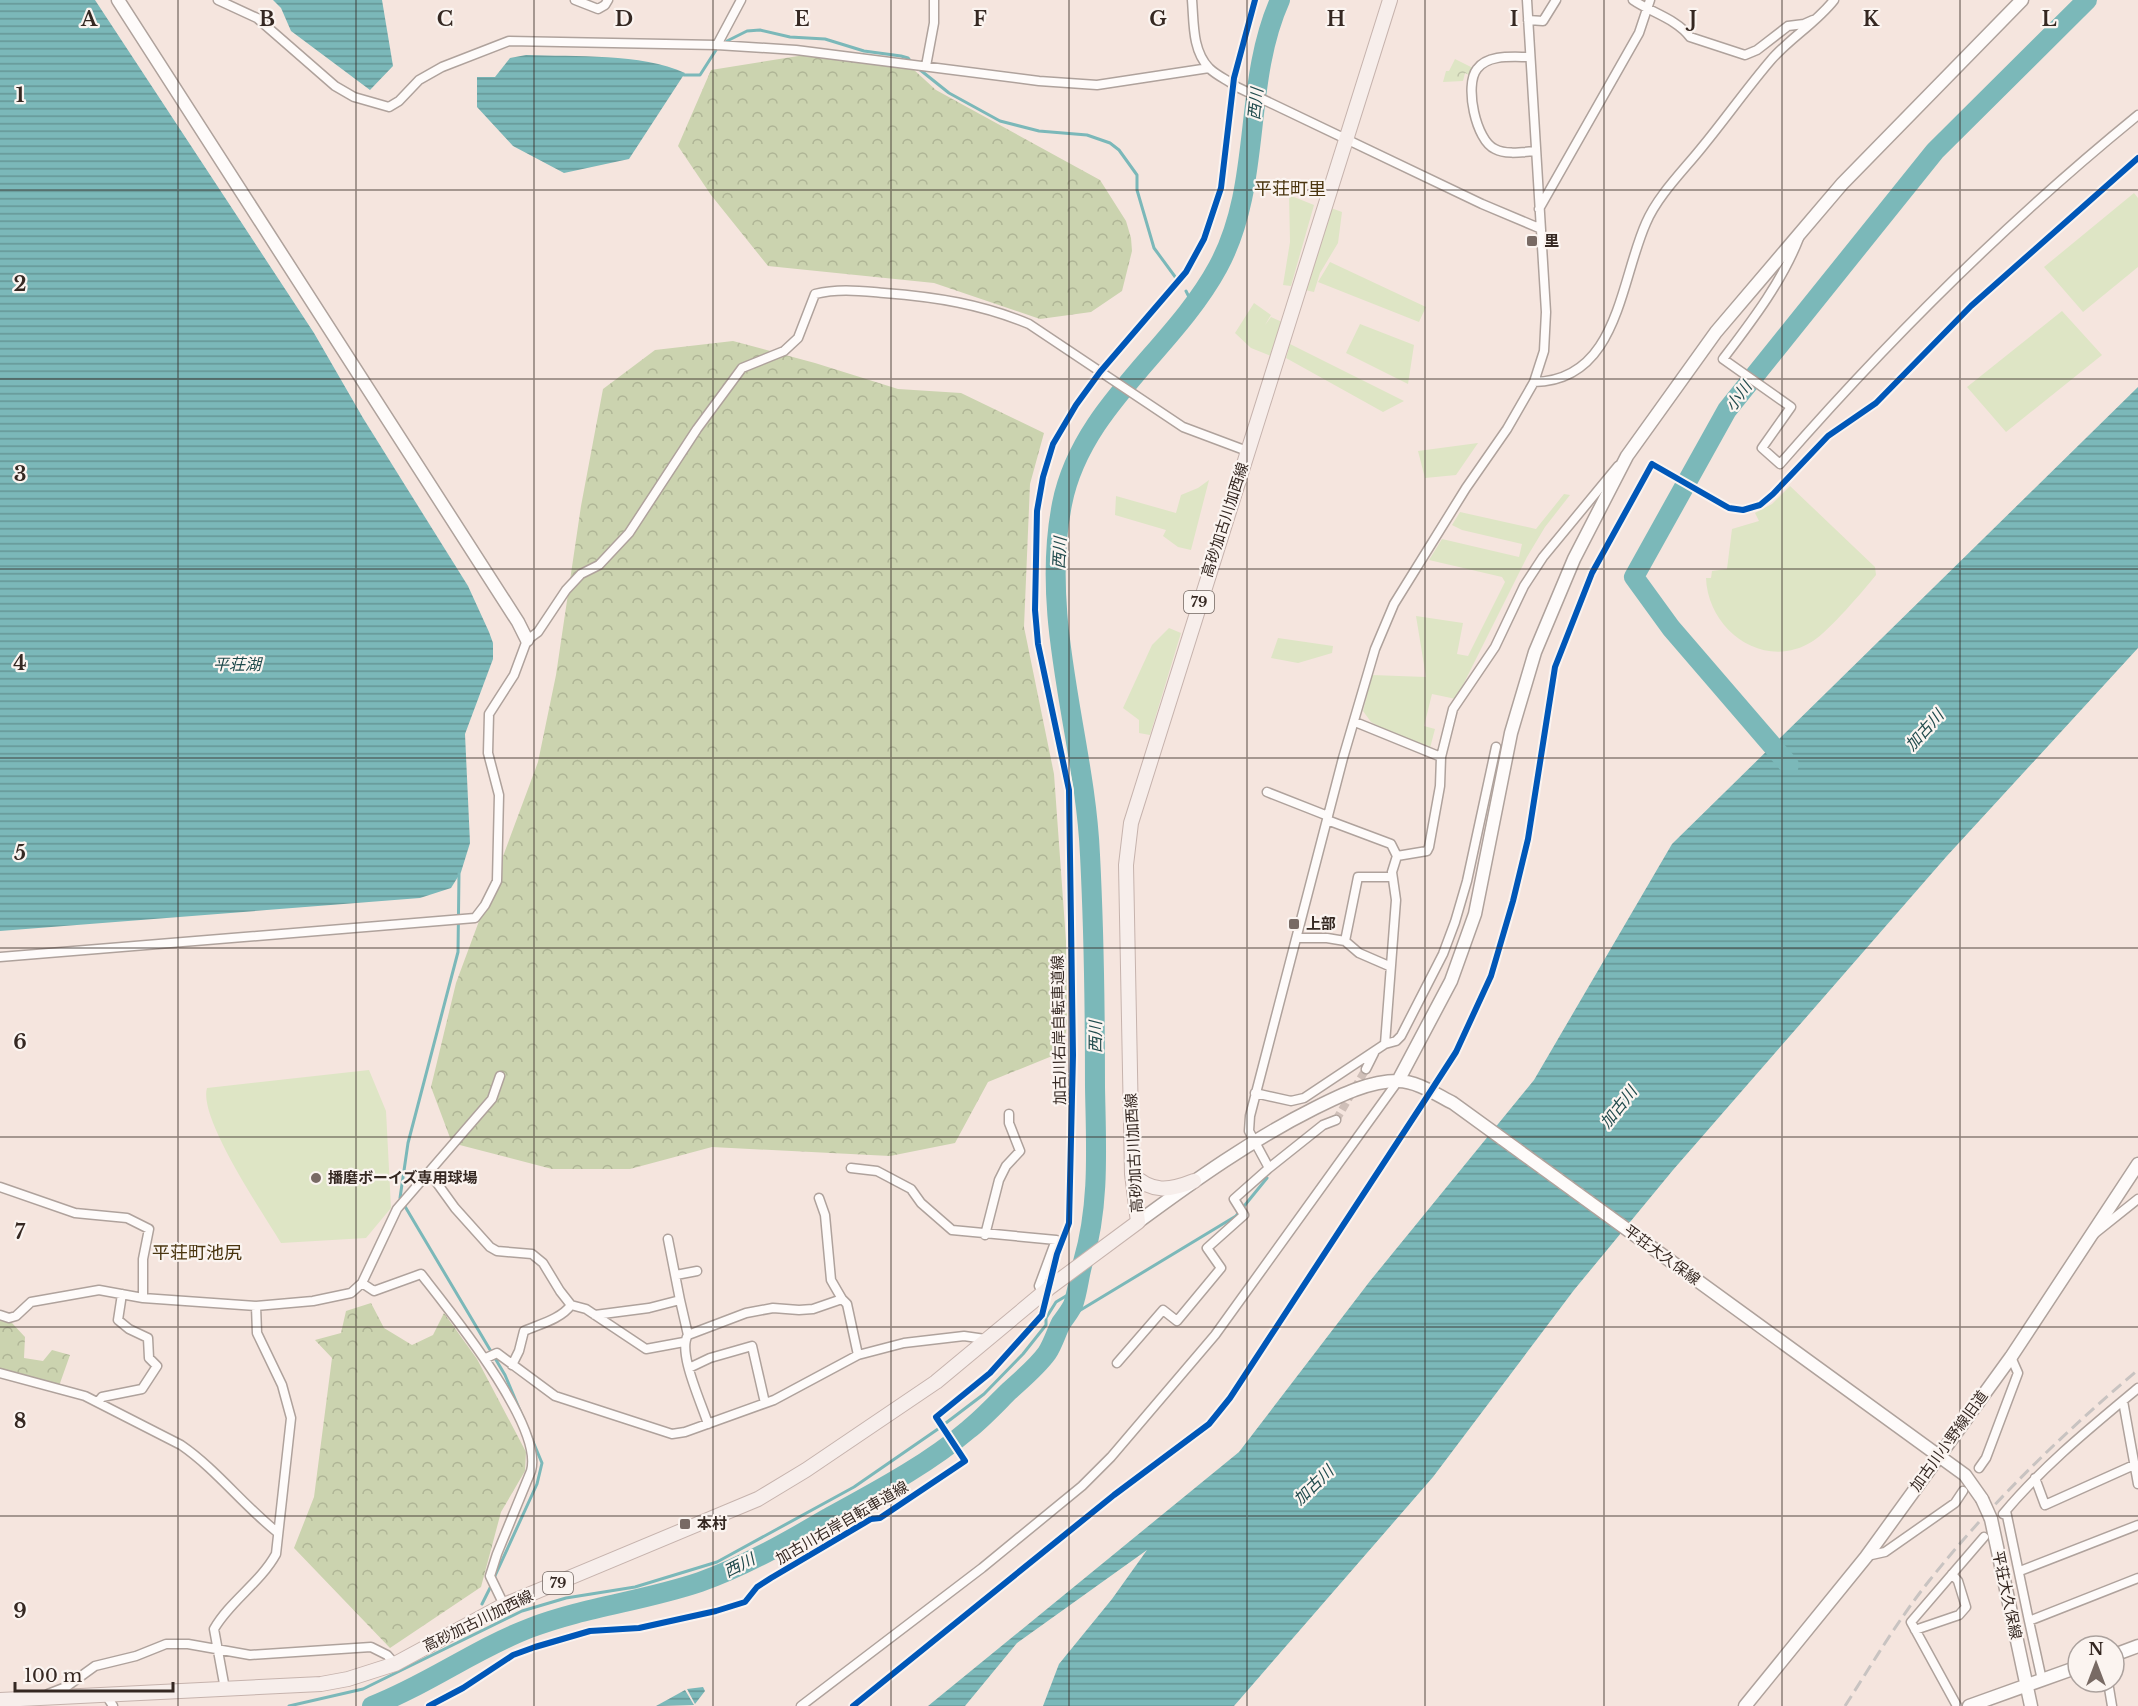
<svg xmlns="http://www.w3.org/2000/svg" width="2138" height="1706" font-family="'Libre Baskerville','Noto Sans JP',serif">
  <defs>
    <pattern id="forest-crowns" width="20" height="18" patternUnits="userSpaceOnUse" patternTransform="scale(1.5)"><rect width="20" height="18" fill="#cbd3af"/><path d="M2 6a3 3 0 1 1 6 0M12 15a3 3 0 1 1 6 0" fill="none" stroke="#afb596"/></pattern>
    <pattern id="park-crowns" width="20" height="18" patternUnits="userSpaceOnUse" patternTransform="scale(1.5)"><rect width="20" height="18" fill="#dee5c5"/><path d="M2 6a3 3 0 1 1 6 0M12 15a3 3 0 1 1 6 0" fill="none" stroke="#bfc4a9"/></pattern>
    <pattern id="water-rules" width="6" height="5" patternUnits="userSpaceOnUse" patternTransform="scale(1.5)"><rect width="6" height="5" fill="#7bb8b9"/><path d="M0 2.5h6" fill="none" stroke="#669696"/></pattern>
  </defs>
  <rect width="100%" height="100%" fill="#f5e5de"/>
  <!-- grass -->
  <path fill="#dee5c5" d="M2134 193 2138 198V267L2083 312 2044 267Z
    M1289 195 1314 205 1291 286 1283 285 1290 242Z
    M1331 208 1342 212 1338 243 1320 273 1314 292 1305 290Z
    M1330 262 1426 307 1419 322 1318 282Z
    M1254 303 1271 315 1265 325 1271 317 1282 322 1271 356 1251 348 1235 333Z
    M2062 311 2102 355 2006 432 1967 387Z
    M1360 324 1414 345 1408 384 1346 353Z
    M1290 344 1404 401 1383 412 1286 358Z
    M1478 443 1456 475 1425 478 1418 451Z
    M1209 480 1191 550 1178 547 1163 536 1166 530 1115 515 1116 496 1176 513 1181 495 1198 488Z
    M1790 486 1875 567 1876 575C1864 590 1829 631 1813 641 1765 672 1708 631 1706 578H1711L1712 571 1727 569 1732 529 1759 521 1755 513 1772 504Z
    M1564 494 1570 495 1545 527 1527 557 1456 699 1432 694 1424 726 1435 729 1430 748 1384 729 1371 722 1363 711 1372 675 1426 677 1416 616 1463 623 1457 654 1468 656 1505 582 1502 577 1429 560 1442 539 1519 557 1522 544 1462 530 1452 525 1460 512 1536 529Z
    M1169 628 1181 633 1150 735 1139 733V720L1123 708 1152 645Z
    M1278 638 1333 646 1332 653 1298 663 1271 658Z
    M369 1070 386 1111 391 1208 366 1238 281 1243C263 1213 198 1118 207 1088Z"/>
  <!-- forest -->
  <path fill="url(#forest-crowns)" d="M811 54 913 69 936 90 1100 180 1126 221 1131 238 1132 251 1122 291 1091 312 1040 319 934 283 768 266 711 195 678 146 711 70Z
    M733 341 815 363 898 389 961 393 1044 433 1030 484 1024 627 1054 774 1066 941 1067 1026 1062 1052 988 1082 955 1143 890 1156 712 1147 630 1169H552L452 1143 431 1087 456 983 538 762 556 675 581 506 603 389 655 350Z
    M371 1303 384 1328 412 1345 433 1335 444 1313 477 1359 526 1452 525 1471 501 1512 481 1587 390 1648 294 1548 314 1497 332 1358 315 1340 341 1333 346 1311Z
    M0 1320 12 1323 25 1337 24 1358 43 1361 52 1350 70 1355 59 1386 0 1369Z"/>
  <!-- park -->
  <path fill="url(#park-crowns)" d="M1455 59 1473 68 1469 75 1465 73 1463 81 1443 82 1446 71H1449Z"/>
  <!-- water -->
  <path fill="url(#water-rules)" d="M0 0H95L314 333 363 418 468 586 489 632 493 643V659L465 734 470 843 461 872 451 888 420 898 0 931Z
    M273 0H382L393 66 370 90 291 31 281 8Z
    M526 55C575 57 641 53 685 73L629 159 564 173 513 146 477 107V77H495L510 58Z
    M2138 387V648L1946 857 1673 1170 1574 1290 1433 1477 1234 1706H1043L1059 1664 1112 1599 1147 1550 1017 1643 965 1706H928L1239 1452 1370 1281 1534 1080 1672 844Z
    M703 1687 705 1691 695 1704 687 1689Z
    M685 1690 694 1705 656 1706Z"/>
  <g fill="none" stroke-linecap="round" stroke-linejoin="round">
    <!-- stream -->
    <path stroke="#7bb8b9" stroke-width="3" d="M727 41 747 31 760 30 790 37 825 39 864 51 901 56 908 58 912 63
      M919 69 949 93 1000 121 1039 131 1087 135 1110 143 1119 150 1137 175V190L1154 248 1176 278
      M684 75H700L716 50
      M1186 291 1193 305
      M459 873 458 952 408 1143 400 1198 505 1375 542 1463 537 1484 494 1578
      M1064 1320 1236 1216 1267 1178
      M482 1604 492 1584
      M289 1706 363 1689 522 1611 566 1598 635 1587 717 1562 854 1487 938 1429 984 1394 1023 1354 1046 1325V1318L1056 1302 1076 1290"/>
    <!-- river -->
    <path stroke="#7bb8b9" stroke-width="20" d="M1789 765 1671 628 1634 577 1727 410 1935 151 2087 0
      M372 1706C427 1685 475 1649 530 1628 585 1607 644 1601 700 1582 745 1566 787 1542 828 1518 875 1492 927 1465 968 1430 982 1419 995 1405 1008 1392 1021 1380 1037 1367 1047 1353 1053 1344 1056 1333 1061 1323 1064 1319 1071 1309 1073 1305 1078 1291 1079 1275 1083 1262 1100 1204 1096 1146 1095 1087 1095 1009 1094 932 1090 855 1085 739 1039 621 1062 504 1081 407 1173 350 1218 267 1263 184 1242 85 1280 0"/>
    <!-- street-tunnel -->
    <path stroke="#cfbfb8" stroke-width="8" stroke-dasharray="8 4" stroke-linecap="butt" d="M1336 1120 1366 1069"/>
    <!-- street casing -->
    <g stroke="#afa29c" stroke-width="11">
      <path id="street" d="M218 0 257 18 335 86 354 97 389 107 399 101 419 80 442 67 509 41 717 45 796 50 1039 81 1097 85 1209 68
        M575 0 598 9 605 5 608 0
        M1192 0C1194 23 1192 50 1209 68 1217 76 1228 80 1237 87L1482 204 1539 228
        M1633 0C1650 12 1677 19 1690 37L1745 55 1757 50 1788 26 1804 24 1813 20
        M1528 20 1543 21 1556 0
        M717 45 741 0
        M1529 57C1513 57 1488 54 1477 69 1464 85 1476 141 1495 149 1506 155 1523 152 1536 151
        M926 66 934 23V0
        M1539 209 1639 33 1650 0
        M1799 238C1782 282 1751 322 1723 359L1791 407 1762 448 1780 464C1890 338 2009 220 2138 115
        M1534 382C1618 381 1620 281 1646 223 1658 195 1684 170 1703 146 1726 118 1747 88 1771 60 1790 38 1816 23 1834 0
        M1355 722 1441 757
        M1267 792 1328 816
        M1327 820 1391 844 1397 856
        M1297 938H1327L1345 941 1359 953 1389 966
        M1345 941 1358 877H1392
        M0 957 475 918 485 905 497 881 499 795 488 753 489 714 514 675 527 640 538 632 566 590 581 574 599 565 629 533 697 429 742 368 784 351 798 338 815 294C839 288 861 291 884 293 936 297 981 304 1029 324L1183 427 1247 451
        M1385 1044 1396 1041 1401 1036 1443 954 1455 922 1467 881 1496 747
        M1366 1069 1374 1053
        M1255 1093 1291 1101 1304 1098 1385 1044 1396 900 1392 872 1397 856 1427 851 1429 847 1440 786 1441 757 1453 709 1495 647 1524 586 1543 557 1618 466
        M851 1168 877 1171 911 1189 921 1203 952 1230 1056 1240 1039 1286 1043 1293
        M1269 1168 1323 1125 1336 1120
        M429 1172 455 1208 490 1247 497 1251 532 1254 543 1263 560 1291 571 1305 586 1309 646 1349 684 1342
        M0 1187 75 1213 127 1218 149 1229 143 1259V1298
        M819 1198 825 1215 831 1280 842 1299
        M2094 1234 2138 1199
        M985 1235 999 1180 1006 1166 1020 1151 1009 1123V1114
        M668 1239 680 1300
        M676 1275 697 1271
        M362 1283 374 1291 421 1274C449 1310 544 1426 531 1471L497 1554 490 1576 504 1605
        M0 1315 9 1318 16 1316 31 1302 99 1290 143 1298 256 1306 313 1301 351 1293 362 1283 397 1209 492 1099 500 1076
        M595 1315 649 1308 680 1300 688 1335C677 1352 702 1404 708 1424
        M688 1335 746 1313 773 1308 799 1310 813 1309 842 1299 847 1304 858 1355
        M486 1358 497 1353 555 1396 672 1434 685 1432 774 1400 858 1355 904 1343 964 1336 985 1339
        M1117 1363 1163 1310 1177 1321 1221 1268 1207 1248 1244 1215 1234 1199 1269 1168 1249 1131 1250 1116 1343 758 1375 649 1394 604 1466 488 1507 429 1534 382 1544 351 1546 312 1527 0
        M512 1365 519 1351 524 1331C540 1324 561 1319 571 1305
        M689 1368 710 1358 752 1346 765 1403
        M0 1373 85 1396 181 1445C216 1469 243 1505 277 1532
        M2123 1401 2138 1484
        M98 1402 102 1397 142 1389 157 1366 149 1358 148 1338 129 1329 118 1320 122 1294
        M1979 1468 1986 1458 2018 1373 2011 1357
        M2035 1478 2045 1505 2134 1465
        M2006 1511 2029 1621 2138 1578
        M2003 1514C2043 1466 2090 1428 2138 1388
        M1867 1556 1885 1552 1955 1503 1963 1491
        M2020 1571 2138 1525
        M2029 1621 2042 1680
        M1915 1630 1959 1615 1966 1607 1958 1581 1952 1574
        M2108 1682 2112 1706
        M225 1689 214 1629C230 1601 260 1583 276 1554L291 1418 282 1385 257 1333 256 1306
        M48 1694 66 1687 95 1666 136 1656 166 1644H188L250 1655 371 1647 387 1655 395 1664
        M106 1695 113 1706
        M801 1706 982 1568 1082 1486 1111 1457 1215 1335 1398 1081
        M1957 1706 1911 1622 1984 1537"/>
    </g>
    <!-- secondary casing -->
    <g stroke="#afa29c" stroke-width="15">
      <path id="secondary" d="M118 0 518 622 527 640
        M1398 1081 1451 981 1475 914 1511 733 1535 652 1574 559 1627 456 1716 332 1842 184 2022 0
        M1138 1222C1195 1180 1251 1140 1315 1108 1341 1095 1369 1081 1398 1081 1417 1081 1437 1095 1453 1103L1965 1475 1982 1499
        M1991 1519 2031 1706
        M2114 1655 2138 1646
        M1745 1706 1866 1557 2011 1357 2138 1164
        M1969 1706 2078 1667"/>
    </g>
    <!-- primary casing -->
    <g stroke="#c6b3ad" stroke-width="16">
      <path id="primary" d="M1132 1174C1152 1193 1169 1191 1194 1181
        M0 1700 321 1684 348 1679 395 1664 504 1605 758 1499 806 1470 936 1382 1049 1288 1138 1222 1132 1174 1126 865 1131 823 1390 0"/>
    </g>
    <!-- street -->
    <use href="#street" stroke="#fefbfa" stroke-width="8"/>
    <!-- secondary -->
    <use href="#secondary" stroke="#fefbfa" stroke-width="12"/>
    <!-- primary -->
    <use href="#primary" stroke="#f7eeeb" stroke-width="14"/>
    <!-- rail -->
    <path stroke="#c8c3c1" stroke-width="3" stroke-dasharray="12 6" stroke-linecap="butt" d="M1845 1706C1872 1664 1898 1620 1929 1581 1991 1503 2062 1434 2138 1370"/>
    <!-- secondary-bridge casing -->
    <g stroke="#afa29c" stroke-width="15" stroke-linecap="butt">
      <path id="secondary-bridge" d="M1982 1499 1991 1519"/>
    </g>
    <!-- secondary-bridge -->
    <use href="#secondary-bridge" stroke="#fefbfa" stroke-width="12"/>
    <!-- cycleway casing -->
    <g stroke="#fbf4f0" stroke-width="10">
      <path id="cycleway" d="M429 1706 463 1688 513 1655 535 1647 590 1631 639 1628 716 1611 745 1602 757 1587 771 1578 871 1519 880 1518 965 1461 936 1417 990 1373 1042 1315 1057 1254 1069 1223 1073 1055 1069 790 1038 644 1035 610 1037 511 1043 477 1053 444 1076 405 1100 372 1186 272 1204 239 1221 188 1234 78 1255 0
        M853 1706 1114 1495 1209 1424 1230 1398 1425 1100 1456 1052 1491 976 1513 901 1528 839 1555 667 1592 573 1652 464 1729 508 1743 510 1760 505 1773 494 1828 436 1876 403 1971 306 2138 158"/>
    </g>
    <!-- cycleway -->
    <use href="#cycleway" stroke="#0057b8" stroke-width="6"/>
  </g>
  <!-- grid -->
  <path fill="none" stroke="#352822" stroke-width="1.5" stroke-opacity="0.55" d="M178 0V1706M356 0V1706M534 0V1706M713 0V1706M891 0V1706M1069 0V1706M1247 0V1706M1425 0V1706M1604 0V1706M1782 0V1706M1960 0V1706M0 190H2138M0 379H2138M0 569H2138M0 758H2138M0 948H2138M0 1137H2138M0 1327H2138M0 1516H2138"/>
  <!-- markers -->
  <g fill="#786a64" stroke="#fbf4f0" stroke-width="2">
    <rect x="1526" y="235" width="12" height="12" rx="3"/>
    <rect x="1288" y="918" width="12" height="12" rx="3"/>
    <circle cx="316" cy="1178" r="6"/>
    <rect x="679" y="1518" width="12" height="12" rx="3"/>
  </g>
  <g text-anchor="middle" stroke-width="4.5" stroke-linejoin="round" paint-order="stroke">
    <!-- shield labels -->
    <g fill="#fbf4f0" stroke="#706560" stroke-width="1.5">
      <rect x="1184" y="591" width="30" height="22" rx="4.5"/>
      <rect x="543" y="1572" width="30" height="22" rx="4.5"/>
    </g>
    <g font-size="14" font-weight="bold" fill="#352822">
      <text x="1199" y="607">79</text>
      <text x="558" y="1588">79</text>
    </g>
    <!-- poi labels -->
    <g font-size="15" font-weight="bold" fill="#352822" stroke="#fbf4f0" text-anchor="start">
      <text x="1544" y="246">里</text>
      <text x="1306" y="929">上部</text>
      <text x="328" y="1183">播磨ボーイズ専用球場</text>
      <text x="697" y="1529">本村</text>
    </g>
    <!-- street labels -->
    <g font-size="15" fill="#352822" stroke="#fbf4f0">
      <text transform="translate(1225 520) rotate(-72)" y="5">高砂加古川加西線</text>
      <text transform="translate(1059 1030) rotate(-91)" y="5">加古川右岸自転車道線</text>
      <text transform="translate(1134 1153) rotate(-93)" y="5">高砂加古川加西線</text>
      <text transform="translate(1662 1255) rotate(36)" y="5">平荘大久保線</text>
      <text transform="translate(1949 1441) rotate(-54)" y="5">加古川小野線旧道</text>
      <text transform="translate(842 1523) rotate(-30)" y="5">加古川右岸自転車道線</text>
      <text transform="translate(2007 1595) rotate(78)" y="5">平荘大久保線</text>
      <text transform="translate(478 1621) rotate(-26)" y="5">高砂加古川加西線</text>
    </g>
    <!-- water labels -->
    <g font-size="16" font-style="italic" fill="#214b4d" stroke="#fbf4f0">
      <text transform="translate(1255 104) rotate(-84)" y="6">西川</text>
      <text transform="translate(1738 396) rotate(-53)" y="6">小川</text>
      <text transform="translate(1059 553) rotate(-87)" y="6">西川</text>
      <text x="237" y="670">平荘湖</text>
      <text transform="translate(1924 730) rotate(-48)" y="6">加古川</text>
      <text transform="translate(1095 1037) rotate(-90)" y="6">西川</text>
      <text transform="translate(1618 1107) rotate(-52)" y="6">加古川</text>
      <text transform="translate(1313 1485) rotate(-44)" y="6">加古川</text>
      <text transform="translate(739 1565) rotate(-27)" y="6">西川</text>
    </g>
    <!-- quarter labels -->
    <g font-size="18" fill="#49340e" stroke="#fbf4f0">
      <text x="1290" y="195">平荘町里</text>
      <text x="197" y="1259">平荘町池尻</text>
    </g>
  </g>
  <g font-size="20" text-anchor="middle" font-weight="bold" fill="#352822" stroke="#fbf4f0" stroke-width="4.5" stroke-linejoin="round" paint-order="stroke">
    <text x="89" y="26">A</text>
    <text x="267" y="26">B</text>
    <text x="445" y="26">C</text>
    <text x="624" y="26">D</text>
    <text x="802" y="26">E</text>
    <text x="980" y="26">F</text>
    <text x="1158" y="26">G</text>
    <text x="1336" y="26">H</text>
    <text x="1514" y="26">I</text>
    <text x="1693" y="26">J</text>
    <text x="1871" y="26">K</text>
    <text x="2049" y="26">L</text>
    <text x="20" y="102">1</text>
    <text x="20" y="291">2</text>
    <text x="20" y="481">3</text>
    <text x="20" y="670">4</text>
    <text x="20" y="860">5</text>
    <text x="20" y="1049">6</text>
    <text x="20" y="1239">7</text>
    <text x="20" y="1428">8</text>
    <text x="20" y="1618">9</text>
  </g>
  <!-- north arrow -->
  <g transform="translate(2096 1664)"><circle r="28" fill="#fbf4f0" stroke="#aca29e" stroke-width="1.5"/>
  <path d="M0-4.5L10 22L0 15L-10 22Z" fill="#786a64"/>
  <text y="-9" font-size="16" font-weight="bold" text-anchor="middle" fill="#352822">N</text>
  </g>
  <!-- scale -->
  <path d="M15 1682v9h158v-9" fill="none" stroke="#352822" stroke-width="3"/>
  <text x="24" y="1682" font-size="18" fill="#352822" stroke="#fbf4f0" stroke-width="4.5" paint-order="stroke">100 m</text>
</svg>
